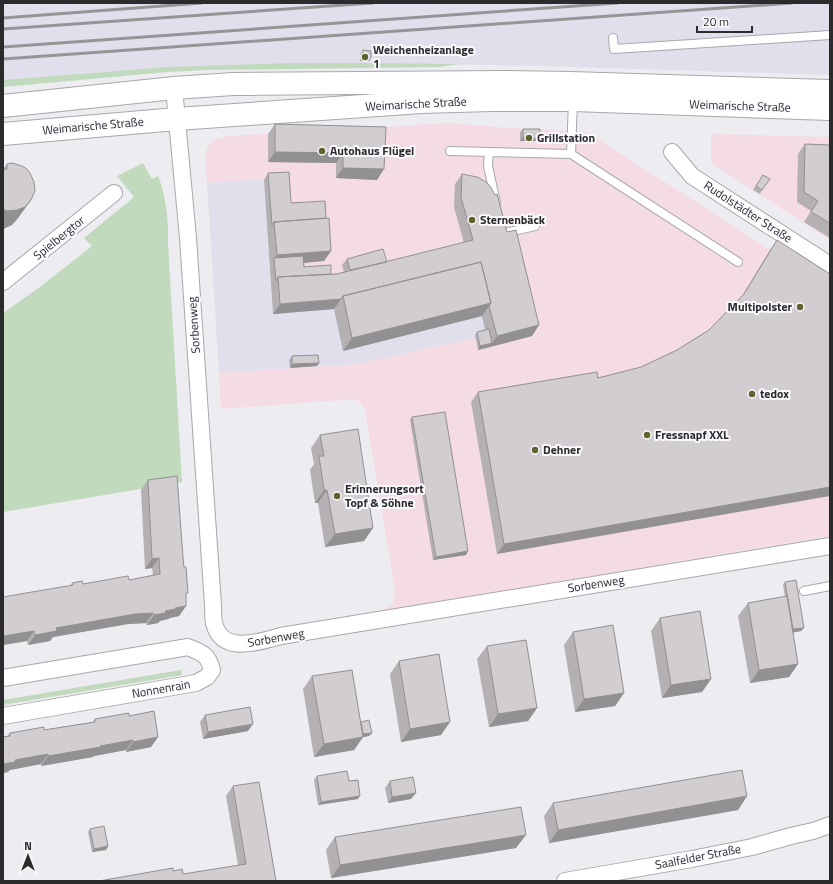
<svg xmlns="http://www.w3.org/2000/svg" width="833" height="884" font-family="'Titillium Web',sans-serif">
  <rect width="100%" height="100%" fill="#edecf1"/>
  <!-- commercial -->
  <path fill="#f5dbe3" d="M450 123 507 128 587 132 830 288V536L383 611 393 604 395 591 365 410 361 403 356 399 221 409 219 373 356 364 475 338 478 349 532 336 326 284 271 287 264 179 207 183 205 158 207 147 212 141 228 136Z
    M711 134 830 137V240L711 163Z"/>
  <!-- built -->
  <path fill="#e1dfeb" d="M3 3H830V75L544 66 370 63H288L166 67 3 80Z
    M264 179 271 287 509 240 532 336 478 350 475 338 356 364 219 373 207 183Z"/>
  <!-- green -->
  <path fill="#c1dabd" d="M288 63H370L460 64 439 67 207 70 168 72 3 87V80L166 67Z
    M143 163 152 179 158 176C166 194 169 224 168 244L182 482 3 512V313L40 287 92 246 84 238 134 197 117 176Z
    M181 670 182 675 3 705V700Z"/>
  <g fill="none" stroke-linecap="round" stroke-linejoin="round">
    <!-- lane casing -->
    <g stroke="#a8a8ac" stroke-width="10">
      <path id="lane" d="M613 38 614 49 830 35
        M450 151 571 154 738 262
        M489 152 488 166 496 203
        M571 154 573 101
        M505 233 535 226
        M804 591 830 586"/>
    </g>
    <!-- street casing -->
    <g stroke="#a8a8ac" stroke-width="18">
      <path id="street" d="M174 88 188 238 213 605C213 611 213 618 214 623 222 655 259 642 281 636L830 546
        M672 152 692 176 830 265
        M3 282 114 193
        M3 678 188 647C202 653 208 654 212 670L207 677 196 683 3 716
        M565 881 692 859 752 847 791 836 813 831 830 825"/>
    </g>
    <!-- secondary casing -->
    <g stroke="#a8a8ac" stroke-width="24">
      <path id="secondary" d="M3 106 174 88 233 84 504 82 570 83 830 91
        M3 134 177 119 421 102 492 100H573L830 109"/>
    </g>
    <!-- lane -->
    <use href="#lane" stroke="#fff" stroke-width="8"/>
    <!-- street -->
    <use href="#street" stroke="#fff" stroke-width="16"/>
    <!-- secondary -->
    <use href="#secondary" stroke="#fff" stroke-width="22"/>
    <!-- rail -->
    <path stroke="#959497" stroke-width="3" d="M3 18 202 3
      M3 29 373 3
      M3 47 618 3
      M3 59 792 3"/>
  </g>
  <!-- wall -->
  <path fill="#b4b0b4" d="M363 50 369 61H360V54Z
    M275 124 386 127 377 180 336 178V163L268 162V134Z
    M523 129 537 141H520V132Z
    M805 144 830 145V238L804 222 811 211 797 202 798 154Z
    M7 164 31 200 18 218 12 225 3 229V169Z
    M268 173 291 203 326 218 331 251 324 261 304 263V267L331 274H337L344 272 342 265 347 259 387 262 464 243 454 207 455 184 462 174 507 232 539 325 532 336 478 350 475 335 477 332 485 330 482 316 343 351 334 309 273 314 264 180Z
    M763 175 762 190 760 194 753 190Z
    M777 240 830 274 497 554 471 402 478 392 598 378 641 367 677 350 709 330 742 296 770 250Z
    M292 356 319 363 317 366 290 368 289 360Z
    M412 417 466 555 433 560 410 420Z
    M320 435 373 528 364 541 325 547 318 503H315L310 470 314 464 311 448Z
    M148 480 183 557 186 606 179 616 170 618 168 619 160 621 158 623 147 625 146 623 128 624 53 637 50 641 28 645 27 641 3 645 70 586 72 583 83 584 129 580 153 575 152 568 145 569 141 490Z
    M785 582 804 628 801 631 793 632 798 664 789 677 750 683 738 616 748 603 785 597 783 585Z
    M660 618 711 679 702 692 662 698 651 631Z
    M830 631V640L829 633Z
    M573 632 624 693 615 706 575 712 564 645Z
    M487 646 537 708 528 721 489 727 477 659Z
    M399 661 441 735 401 742 390 674Z
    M312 676 372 733 369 736 363 737 354 750 314 757 303 689Z
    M205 715 248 731 203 739 200 722Z
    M129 716 158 737 151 747 126 752V750L94 756 93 757 41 766V764L10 770 8 772 3 773V737L7 736 10 733 44 730 93 722 95 719Z
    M317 776 349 781 358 799 318 805 314 780Z
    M390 781 411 799 388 803 385 788Z
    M233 786 276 881H99L173 871 183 874 238 865 226 796Z
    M747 796 738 810 549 843 544 816 553 803Z
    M90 829 108 846 106 850 92 852 88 832Z
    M335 837 516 848 331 878 326 850Z"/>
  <!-- shaded-wall -->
  <path fill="#929092" d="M363 57H371L369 61H360Z
    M523 137 539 138 537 141H520Z
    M275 152 343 153 336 163 268 162Z
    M343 168 384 169 377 180 336 178Z
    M31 200 18 218 12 225 3 229V209Z
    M331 251 324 261 275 265 274 258 277 255Z
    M341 299 334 309 273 314 280 304Z
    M491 303 482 316 343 351 352 338Z
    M539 325 532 336 478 350 480 346 492 343 497 336Z
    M319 363 317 366 290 368 292 364Z
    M830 487V496L497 554 504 544Z
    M324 490H327L318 503H315Z
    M373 528 364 541 325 547 335 534Z
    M468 551 466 555 433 560 436 557Z
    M159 558 152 568 145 569 152 559Z
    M186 606 179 616 170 618 168 619 160 621 158 623 147 625 154 615 175 608Z
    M153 613 146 623 128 624 53 637 50 641 28 645 35 635 56 628 135 614Z
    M804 628 801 631 791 633 793 629Z
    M34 631 27 641 3 645V636Z
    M798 664 789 677 750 683 759 670Z
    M711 679 702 692 662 698 671 685Z
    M624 693 615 706 575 712 584 699Z
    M537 708 528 721 489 727 498 714Z
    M450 722 441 735 401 742 410 729Z
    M253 724 248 731 203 739 208 732Z
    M372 733 369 736 352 739 355 735Z
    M158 737 151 747 126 752 133 742Z
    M363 737 354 750 314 757 324 744Z
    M133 740 126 750 94 756 93 757 41 766 48 756Z
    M48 754 41 764 10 770 8 772 3 773V764L15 760Z
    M416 793 411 799 388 803 392 797Z
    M360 796 358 799 318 805 321 802Z
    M747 796 738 810 549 843 558 830Z
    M526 835 516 848 331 878 340 865Z
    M108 846 106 850 92 852 94 849Z"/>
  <!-- building -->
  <path fill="#d1cdd1" stroke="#929092" d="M363 50 371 51V57H363Z
    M275 124 386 127 384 169 343 168V153L275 152Z
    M523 129H540L539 138 523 137Z
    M805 144 830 145V223L811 212 818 201 804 192Z
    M12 163 22 166 27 169 30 173 34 182 35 191 31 200 25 207 17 210 7 211 3 209V170L7 169V164Z
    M289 172 291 203 325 201 326 218 274 222 272 225 268 173Z
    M462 174 477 177 486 182 490 186 495 195 497 194 507 232 516 230 539 325 497 336 489 306 491 303 481 262 343 296 341 299 280 304 278 277 337 274 473 240 461 197Z
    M763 175 770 179 762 190 756 186Z
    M329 218 331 251 277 255 274 222Z
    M777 240 830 274V487L504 544 478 392 597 372 598 378 641 367 677 350 709 330 744 294Z
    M383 249 387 262 350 270 347 259Z
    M303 256 304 267 331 265V274L278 277 276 281 274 258Z
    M481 262 491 303 352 338 343 296Z
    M489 329 492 343 480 346 477 332Z
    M318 355 319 363 292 364V356Z
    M445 412 468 551 436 557 412 417Z
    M358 429 373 528 335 534 327 490H324L319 456H324L320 435Z
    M177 476 183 557 184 567H186L188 593H186V606L175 608 176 609 165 611 166 613 154 615 153 613 135 614 56 628 57 631 35 635 34 631 3 636V597L73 585 72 583 82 581 83 584 128 576 129 580 160 574 159 558 152 559 148 480Z
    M796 580 804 628 793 629 785 582Z
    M787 596 798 664 759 670 748 603Z
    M700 611 711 679 671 685 660 618Z
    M613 625 624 693 584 699 573 632Z
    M526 640 537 708 498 714 487 646Z
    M439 654 450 722 410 729 399 661Z
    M352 670 363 737 324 744 312 676Z
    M250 707 253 724 208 732 205 715Z
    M154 711 158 737 133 742V740L100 746 101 747 48 756V754L15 760V762L3 764V737L10 736V733L44 727V730L95 722V719L129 713V716Z
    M369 720 372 733 363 734 361 722Z
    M742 770 747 796 558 830 553 803Z
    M347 771 349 781 358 780 360 796 321 802 317 776Z
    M413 777 416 793 392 797 390 781Z
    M259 782 276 881H99L173 868V871L182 869 183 874 246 864 233 786Z
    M521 807 526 835 340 865 335 837Z
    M104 826 108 846 94 849 90 829Z"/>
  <!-- markers -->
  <g fill="#5f612e" stroke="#fbfafe" stroke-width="1.5">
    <circle cx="365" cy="57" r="4"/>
    <circle cx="529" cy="138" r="4"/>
    <circle cx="322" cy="151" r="4"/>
    <circle cx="472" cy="220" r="4"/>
    <circle cx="800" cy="307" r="4"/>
    <circle cx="752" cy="394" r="4"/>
    <circle cx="647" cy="435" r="4"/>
    <circle cx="535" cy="450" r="4"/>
    <circle cx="337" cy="496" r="4"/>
  </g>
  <g text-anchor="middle" stroke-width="4" stroke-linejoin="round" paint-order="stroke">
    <!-- poi labels -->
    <g font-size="12" font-weight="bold" fill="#2b2a2c" stroke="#fbfafe" text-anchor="start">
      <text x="373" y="54">Weichenheizanlage<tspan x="373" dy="14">1</tspan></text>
      <text x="537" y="142">Grillstation</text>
      <text x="330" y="155">Autohaus Flügel</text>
      <text x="480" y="224">Sternenbäck</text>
      <text x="792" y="311" text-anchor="end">Multipolster</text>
      <text x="760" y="398">tedox</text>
      <text x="655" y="439">Fressnapf XXL</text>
      <text x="543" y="454">Dehner</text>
      <text x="345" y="493">Erinnerungsort<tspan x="345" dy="14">Topf &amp; Söhne</tspan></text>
    </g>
    <!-- street labels -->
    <g font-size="12" fill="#2b2a2c" stroke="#fbfafe">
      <text transform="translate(416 104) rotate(-3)" y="4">Weimarische Straße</text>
      <text transform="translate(740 106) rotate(2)" y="4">Weimarische Straße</text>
      <text transform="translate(93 126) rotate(-5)" y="4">Weimarische Straße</text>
      <text transform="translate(748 212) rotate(33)" y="4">Rudolstädter Straße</text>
      <text transform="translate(59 238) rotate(-39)" y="4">Spielbergtor</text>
      <text transform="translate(194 325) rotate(-94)" y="4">Sorbenweg</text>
      <text transform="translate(596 584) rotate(-9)" y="4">Sorbenweg</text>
      <text transform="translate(276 638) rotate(-10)" y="4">Sorbenweg</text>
      <text transform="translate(161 689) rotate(-10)" y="4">Nonnenrain</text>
      <text transform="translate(698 857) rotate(-11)" y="4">Saalfelder Straße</text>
    </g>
  </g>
  <!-- border -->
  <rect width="833" height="884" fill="none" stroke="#2b2a2c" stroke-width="8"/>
  <!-- north arrow -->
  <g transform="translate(28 856)" stroke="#fbfafe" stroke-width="3" paint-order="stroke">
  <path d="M0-3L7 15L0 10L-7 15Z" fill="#2b2a2c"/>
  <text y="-6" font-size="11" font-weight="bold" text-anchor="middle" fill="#2b2a2c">N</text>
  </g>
  <!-- scale -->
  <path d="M697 26v6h55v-6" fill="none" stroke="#2b2a2c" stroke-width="2"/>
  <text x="703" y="26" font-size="12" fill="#2b2a2c" stroke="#fbfafe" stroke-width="3" paint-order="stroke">20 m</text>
</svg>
